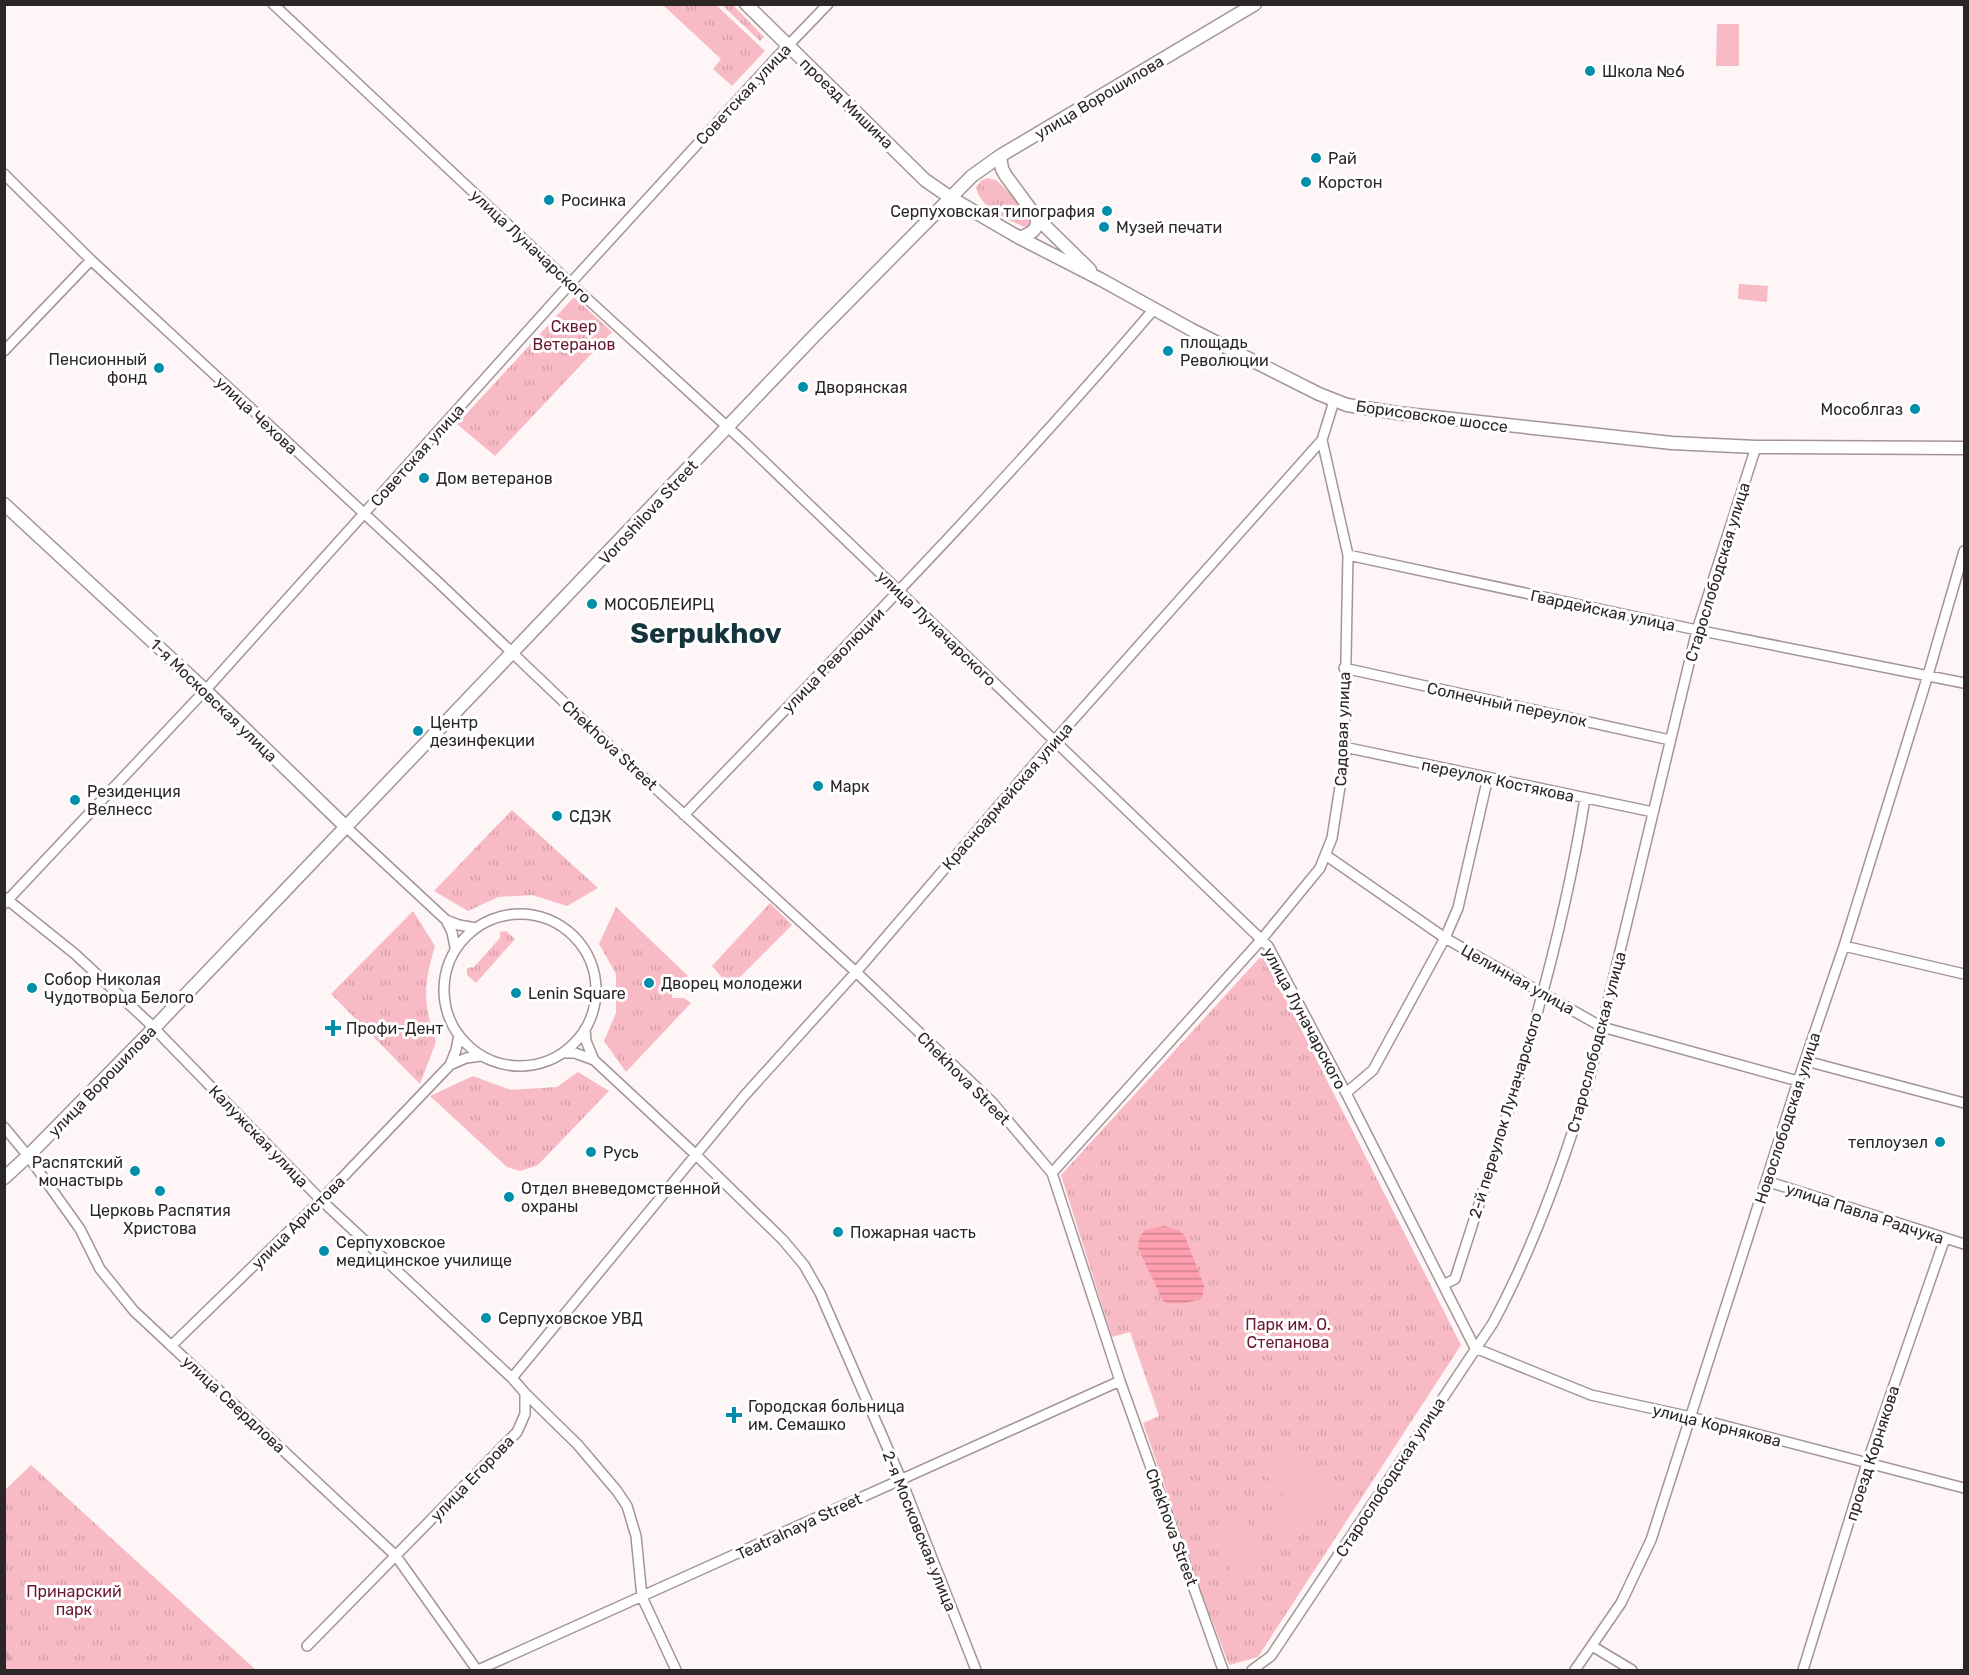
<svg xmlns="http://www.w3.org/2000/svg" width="1969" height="1675" font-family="Rubik,sans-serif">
  <defs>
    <pattern id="grass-tufts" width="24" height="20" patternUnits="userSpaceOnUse" patternTransform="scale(1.5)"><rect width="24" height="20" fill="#f8bbc5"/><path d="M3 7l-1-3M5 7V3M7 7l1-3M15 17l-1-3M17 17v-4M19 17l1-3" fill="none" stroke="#d5a1a9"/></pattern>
    <pattern id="forest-firs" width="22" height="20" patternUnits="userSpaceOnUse" patternTransform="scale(1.5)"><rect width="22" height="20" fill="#f8bbc5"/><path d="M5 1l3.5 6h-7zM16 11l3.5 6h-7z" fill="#d5a1a9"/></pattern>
    <pattern id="water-rules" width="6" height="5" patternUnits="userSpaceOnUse" patternTransform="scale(1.5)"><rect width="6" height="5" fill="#fe9fb0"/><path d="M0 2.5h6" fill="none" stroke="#ce818f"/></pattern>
  </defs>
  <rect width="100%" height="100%" fill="#fdf5f6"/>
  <!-- grass -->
  <path fill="url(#grass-tufts)" d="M663 5H716L765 51 732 86 713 69 721 59Z
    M722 5H733L764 37 760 41Z
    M987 178 996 180 1032 215V226L1027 228C1008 220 980 208 976 187L981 181Z
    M574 297 612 332 495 456 457 424Z
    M512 810 598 888 567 906 532 895 498 897 468 911 434 891Z
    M770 903 792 925 730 987 712 966Z
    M616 907 688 976 683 981 672 982V998H684L691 1003 626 1072 604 1041 616 1013V974L599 944Z
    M413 911 435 946C423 987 423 1001 436 1042L420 1084 331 994Z
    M506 931 515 939 476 983 467 975V968L474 967 500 938V932Z
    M1263 954 1461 1345 1258 1657 1229 1665 1200 1589 1143 1423 1159 1416 1130 1332 1112 1337 1061 1175Z
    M578 1072 609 1091 538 1165 520 1171 507 1167 430 1096 473 1076 511 1090 557 1087Z
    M31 1465 256 1670H5V1490Z"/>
  <!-- forest -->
  <path fill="url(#forest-firs)" d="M5 1648 22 1670H5Z"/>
  <!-- garden -->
  <path fill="#f8bbc5" d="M1717 24H1739V66H1716Z
    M1739 284 1768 286 1767 302 1738 299Z
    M1289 1451 1329 1493 1302 1516 1264 1473Z
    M1284 1499 1304 1521 1289 1534 1269 1512Z
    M1248 1517 1257 1567 1231 1572 1222 1522Z"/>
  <!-- water -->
  <path fill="url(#water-rules)" d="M1164 1226 1179 1230 1185 1236 1204 1286 1202 1298C1189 1303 1176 1306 1163 1301L1138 1248 1139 1238 1145 1230Z"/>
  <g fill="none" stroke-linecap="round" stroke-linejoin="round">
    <!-- minor casing -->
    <g stroke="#a59496" stroke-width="12">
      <path id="minor" d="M273 4 570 283 745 443 1268 946 1346 1093 1475 1348 1591 1395 1691 1417 1964 1488
        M4 174 91 260 438 582 630 765 856 972 992 1102 1052 1173 1120 1381 1223 1670
        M4 351 91 260
        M1348 555 1697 630 1964 683
        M1344 668 1670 740
        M1344 747 1653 812
        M684 815C843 649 1005 484 1154 309
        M346 827 446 920 459 925 476 928
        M1327 856 1445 938 1602 1027 1798 1081
        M4 897 75 954 148 1022 321 1200 512 1378 525 1393V1414L517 1432 307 1646
        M4 904 211 684 577 276 776 58 828 4
        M444 990a76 76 0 1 1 152 0a76 76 0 1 1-152 0Z
        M446 920 452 932 455 947
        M1844 946 1964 974
        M585 1029 586 1041 594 1060
        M563 1053H575L594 1060 695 1154 783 1240 804 1265 820 1293 901 1479 976 1670
        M1806 1061 1964 1103
        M450 1065 466 1058 481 1056
        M1346 1093 1373 1070 1445 938 1458 908 1488 777
        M4 1127 28 1156 80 1229 100 1269 134 1311 396 1556 477 1670
        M1052 1173 1261 940 1320 868 1332 838 1344 761 1348 555 1322 440 1334 401
        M1766 1181 1964 1244
        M1443 1285 1455 1279C1506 1120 1559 963 1585 798
        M171 1346 321 1200 450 1065 456 1050 459 1035
        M512 1378 745 1095 856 972 1055 740 1322 440
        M525 1393 578 1445 617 1491 627 1506 636 1536 642 1597 676 1670
        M1592 1646 1632 1670
        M478 1670 1120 1381
        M1252 1670 1271 1656 1493 1323C1535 1245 1565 1160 1590 1076L1697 630 1756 447
        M1575 1670 1621 1603 1651 1540 1798 1081 1844 946 1928 675 1964 551
        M1803 1670 1867 1463 1945 1238"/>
    </g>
    <!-- major casing -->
    <g stroke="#a59496" stroke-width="15">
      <path id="major" d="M746 4 925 180 951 198 1020 238 1100 279 1192 330 1319 394 1347 405 1397 413 1672 443 1756 447 1964 448
        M1000 156 1002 169 1006 176 1037 218 1090 270
        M1020 238C1031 233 1038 231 1037 218
        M4 504 205 690 346 827
        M4 1178 28 1156 154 1028 815 335 972 176 1000 156 1255 4"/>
    </g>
    <!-- minor -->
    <use href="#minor" stroke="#fff" stroke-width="9"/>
    <!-- major -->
    <use href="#major" stroke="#fff" stroke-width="12"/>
  </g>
  <!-- markers -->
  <g fill="#008eab" stroke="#fff" stroke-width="2">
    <circle cx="1590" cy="71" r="6"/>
    <circle cx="1316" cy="158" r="6"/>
    <circle cx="1306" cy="182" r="6"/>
    <circle cx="549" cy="200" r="6"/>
    <circle cx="1107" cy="211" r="6"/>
    <circle cx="1104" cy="227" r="6"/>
    <circle cx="1168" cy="351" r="6"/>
    <circle cx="159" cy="368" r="6"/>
    <circle cx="803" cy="387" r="6"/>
    <circle cx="1915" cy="409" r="6"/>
    <circle cx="424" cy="478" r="6"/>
    <circle cx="592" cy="604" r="6"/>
    <circle cx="418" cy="731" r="6"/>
    <circle cx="818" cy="786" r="6"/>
    <circle cx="75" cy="800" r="6"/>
    <circle cx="557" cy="816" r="6"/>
    <circle cx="649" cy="983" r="6"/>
    <circle cx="32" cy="988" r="6"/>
    <circle cx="516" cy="993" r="6"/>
    <path d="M330 1019h6v6h6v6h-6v6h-6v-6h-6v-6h6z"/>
    <circle cx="1940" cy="1142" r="6"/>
    <circle cx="591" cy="1152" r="6"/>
    <circle cx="135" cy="1171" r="6"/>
    <circle cx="160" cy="1191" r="6"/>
    <circle cx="509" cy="1197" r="6"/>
    <circle cx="838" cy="1232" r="6"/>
    <circle cx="324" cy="1251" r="6"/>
    <circle cx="486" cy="1318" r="6"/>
    <path d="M731 1406h6v6h6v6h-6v6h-6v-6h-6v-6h6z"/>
  </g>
  <g text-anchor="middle" stroke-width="6" stroke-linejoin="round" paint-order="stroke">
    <!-- poi labels -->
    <g font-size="16" fill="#2d2627" stroke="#fff" text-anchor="start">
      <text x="1602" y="77">Школа №6</text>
      <text x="1328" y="164">Рай</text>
      <text x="1318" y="188">Корстон</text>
      <text x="561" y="206">Росинка</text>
      <text x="1095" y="217" text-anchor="end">Серпуховская типография</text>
      <text x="1116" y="233">Музей печати</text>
      <text x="1180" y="348">площадь<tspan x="1180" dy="18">Революции</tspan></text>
      <text x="147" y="365" text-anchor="end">Пенсионный<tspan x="147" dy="18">фонд</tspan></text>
      <text x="815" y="393">Дворянская</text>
      <text x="1903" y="415" text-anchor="end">Мособлгаз</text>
      <text x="436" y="484">Дом ветеранов</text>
      <text x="604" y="610">МОСОБЛЕИРЦ</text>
      <text x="430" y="728">Центр<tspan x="430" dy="18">дезинфекции</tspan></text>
      <text x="830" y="792">Марк</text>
      <text x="87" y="797">Резиденция<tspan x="87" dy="18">Велнесс</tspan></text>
      <text x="569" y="822">СДЭК</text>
      <text x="44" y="985">Собор Николая<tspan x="44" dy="18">Чудотворца Белого</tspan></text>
      <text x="661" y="989">Дворец молодежи</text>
      <text x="528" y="999">Lenin Square</text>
      <text x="346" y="1034">Профи-Дент</text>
      <text x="1928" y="1148" text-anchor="end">теплоузел</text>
      <text x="603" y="1158">Русь</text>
      <text x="123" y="1168" text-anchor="end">Распятский<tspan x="123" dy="18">монастырь</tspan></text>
      <text x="521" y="1194">Отдел вневедомственной<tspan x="521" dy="18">охраны</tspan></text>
      <text x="160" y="1216" text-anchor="middle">Церковь Распятия<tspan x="160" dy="18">Христова</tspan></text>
      <text x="850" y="1238">Пожарная часть</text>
      <text x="336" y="1248">Серпуховское<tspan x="336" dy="18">медицинское училище</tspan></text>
      <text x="498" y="1324">Серпуховское УВД</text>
      <text x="748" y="1412">Городская больница<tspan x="748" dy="18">им. Семашко</tspan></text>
    </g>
    <!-- street labels -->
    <g font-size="16" fill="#2d2627" stroke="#fff">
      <text transform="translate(743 94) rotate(-47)" y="6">Советская улица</text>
      <text transform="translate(1099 97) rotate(-31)" y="6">улица Ворошилова</text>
      <text transform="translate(847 103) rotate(44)" y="6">проезд Мишина</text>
      <text transform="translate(531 246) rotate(43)" y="6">улица Луначарского</text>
      <text transform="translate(257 415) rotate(43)" y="6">улица Чехова</text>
      <text transform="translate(1432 416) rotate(8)" y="6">Борисовское шоссе</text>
      <text transform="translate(417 455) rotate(-48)" y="6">Советская улица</text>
      <text transform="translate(648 512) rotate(-47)" y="6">Voroshilova Street</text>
      <text transform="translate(1717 572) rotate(-73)" y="6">Старослободская улица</text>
      <text transform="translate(1603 610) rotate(12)" y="6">Гвардейская улица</text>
      <text transform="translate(937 628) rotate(44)" y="6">улица Луначарского</text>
      <text transform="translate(833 660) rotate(-46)" y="6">улица Революции</text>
      <text transform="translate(214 700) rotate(44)" y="6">1-я Московская улица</text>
      <text transform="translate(1507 704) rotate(12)" y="6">Солнечный переулок</text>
      <text transform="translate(1342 729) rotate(-88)" y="6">Садовая улица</text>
      <text transform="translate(610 745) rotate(43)" y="6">Chekhova Street</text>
      <text transform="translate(1498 780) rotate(12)" y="6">переулок Костякова</text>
      <text transform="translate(1007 796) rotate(-49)" y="6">Красноармейская улица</text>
      <text transform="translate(1518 979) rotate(29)" y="6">Целинная улица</text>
      <text transform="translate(1305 1018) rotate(62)" y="6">улица Луначарского</text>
      <text transform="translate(1596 1042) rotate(-75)" y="6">Старослободская улица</text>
      <text transform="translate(964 1078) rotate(45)" y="6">Chekhova Street</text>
      <text transform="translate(102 1081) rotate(-46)" y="6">улица Ворошилова</text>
      <text transform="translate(1505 1115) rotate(-73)" y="6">2-й переулок Луначарского</text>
      <text transform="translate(1787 1118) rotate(-72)" y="6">Новослободская улица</text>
      <text transform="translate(259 1136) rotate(46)" y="6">Калужская улица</text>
      <text transform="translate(1865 1213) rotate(18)" y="6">улица Павла Радчука</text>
      <text transform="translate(298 1222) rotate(-45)" y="6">улица Аристова</text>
      <text transform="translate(234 1404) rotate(43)" y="6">улица Свердлова</text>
      <text transform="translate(1717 1425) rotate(14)" y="6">улица Корнякова</text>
      <text transform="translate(1872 1453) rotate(-72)" y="6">проезд Корнякова</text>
      <text transform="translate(1390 1477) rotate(-57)" y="6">Старослободская улица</text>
      <text transform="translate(472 1478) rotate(-46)" y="6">улица Егорова</text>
      <text transform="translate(799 1526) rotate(-25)" y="6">Teatralnaya Street</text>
      <text transform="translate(1172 1527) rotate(70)" y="6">Chekhova Street</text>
      <text transform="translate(920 1531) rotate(68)" y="6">2-я Московская улица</text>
    </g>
    <!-- park labels -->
    <g font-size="16" fill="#69172f" stroke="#fff">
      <text x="574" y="332">Сквер<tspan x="574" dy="18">Ветеранов</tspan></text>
      <text x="1288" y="1330">Парк им. О.<tspan x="1288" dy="18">Степанова</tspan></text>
      <text x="74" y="1597">Принарский<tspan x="74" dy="18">парк</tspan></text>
    </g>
    <!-- town labels -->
    <g font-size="28" font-weight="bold" fill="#15343d" stroke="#fff">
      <text x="706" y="643">Serpukhov</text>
    </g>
  </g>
  <!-- border -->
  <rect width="1969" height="1675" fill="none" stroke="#2d2627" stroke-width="12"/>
</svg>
